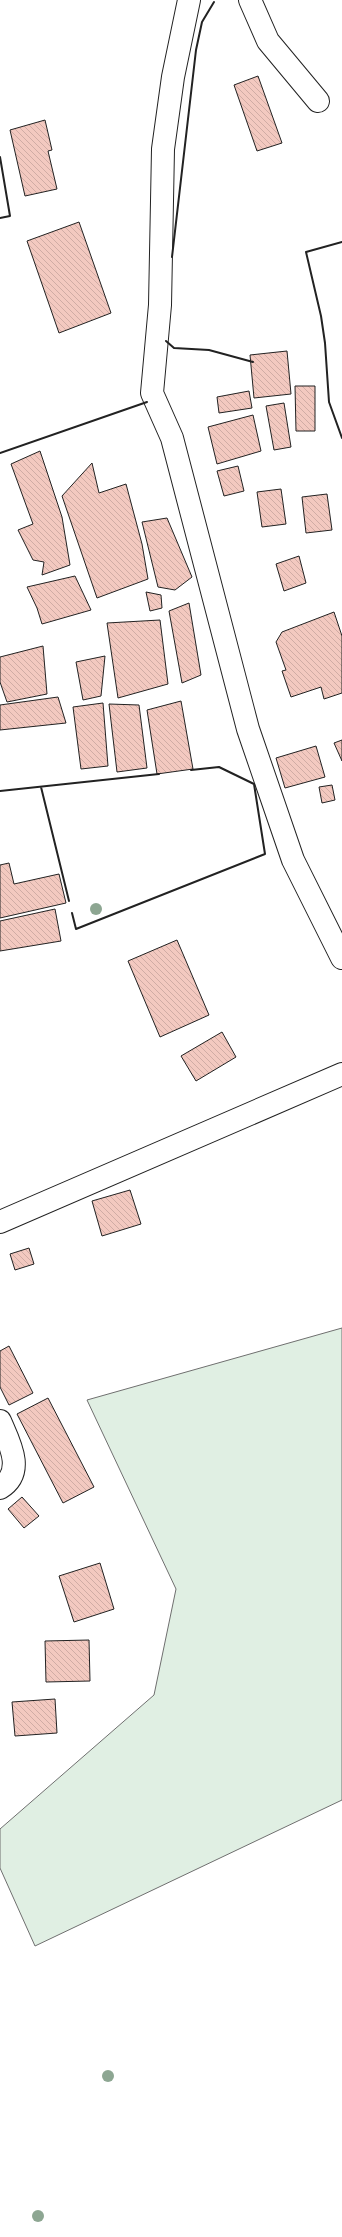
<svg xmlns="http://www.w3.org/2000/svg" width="342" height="2237" font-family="Lato,sans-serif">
  <defs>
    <pattern id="building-back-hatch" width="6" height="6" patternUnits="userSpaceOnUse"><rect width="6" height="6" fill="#f3c9c0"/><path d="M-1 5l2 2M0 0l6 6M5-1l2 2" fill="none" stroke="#d0aca5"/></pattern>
  </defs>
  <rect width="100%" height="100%" fill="#fff"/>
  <!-- green -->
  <path fill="#e0efe3" stroke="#6f6f6f" d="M342 1328V1800L35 1946 0 1868V1829L154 1695 176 1589 87 1400Z"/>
  <!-- building -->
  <path fill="url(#building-back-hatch)" stroke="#222" d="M258 76 282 143 257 151 234 85Z
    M45 120 52 150 48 151 57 189 25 196 10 130Z
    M79 222 111 313 59 333 27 241Z
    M287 351 291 394 254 398 250 355Z
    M295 386H315V431H296Z
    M249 391 252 408 219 413 217 397Z
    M284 403 291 447 274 450 266 406Z
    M253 415 261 451 217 464 208 427Z
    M40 451 62 517 70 565 42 575 44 562 33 560 18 530 33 524 11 464Z
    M92 463 99 493 126 484 142 544 148 579 97 598 62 496Z
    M238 466 244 491 224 496 217 471Z
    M281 489 286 524 262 527 257 492Z
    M327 494 332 530 306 533 302 497Z
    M167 518 192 577 175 590 158 587 142 522Z
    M299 556 306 583 284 591 276 564Z
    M75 576 91 610 42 624 37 608 27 587Z
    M146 592 161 595 162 608 150 611Z
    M189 603 201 675 182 683 169 611Z
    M334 612 342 636V693L324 699 321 687 291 697 282 671 286 670 276 642 282 632Z
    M160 620 168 684 118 698 107 623Z
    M43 646 47 694 7 702 0 682V657Z
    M105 656 101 696 83 700 76 662Z
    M58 697 66 723 0 730V705Z
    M181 701 193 769 157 774 147 710Z
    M103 703 108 766 81 769 73 707Z
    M109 704 139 705 147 768 117 772Z
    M342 740V761L334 743Z
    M316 746 325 777 285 788 276 758Z
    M332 785 335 800 322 803 319 787Z
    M9 863 14 884 59 874 66 903 0 918V865Z
    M55 909 61 941 0 951V921Z
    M177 940 209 1015 160 1037 128 961Z
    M222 1032 236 1057 196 1081 181 1056Z
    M130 1190 141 1224 102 1236 92 1201Z
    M29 1248 34 1264 15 1270 10 1254Z
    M9 1346 33 1393 9 1405 0 1387V1351Z
    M48 1398 94 1487 63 1503 17 1414Z
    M22 1497 39 1516 24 1528 8 1509Z
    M100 1563 114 1609 74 1622 59 1576Z
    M89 1640 90 1681 46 1682 45 1641Z
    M55 1699 57 1733 15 1736 12 1702Z"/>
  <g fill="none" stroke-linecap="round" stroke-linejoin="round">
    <!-- minor casing -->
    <g stroke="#222" stroke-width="24">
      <path id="minor" d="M189 0 173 77 163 149 160 305 152 393 172 438 248 729 293 860 342 958
        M250 0 268 41 318 101
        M0 1222 342 1074
        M0 1421C9 1442 26 1472 0 1488"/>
    </g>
    <!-- minor -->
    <use href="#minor" stroke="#fff" stroke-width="22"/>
    <!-- wall -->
    <path stroke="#222" stroke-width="2" d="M0 157 10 216 0 218
      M342 242 306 252 321 316 325 343 329 402 342 438
      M172 257 196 50 202 22 214 2
      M166 341 174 348 209 350 253 362
      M0 453 147 402
      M41 787 69 901
      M0 791 159 774
      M72 913 76 929 265 854 254 784 219 767 191 770"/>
  </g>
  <!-- trees -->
  <g fill="#8da692">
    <circle cx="96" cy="909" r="6"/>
    <circle cx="108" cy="2076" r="6"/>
    <circle cx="38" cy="2216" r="6"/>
  </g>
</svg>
